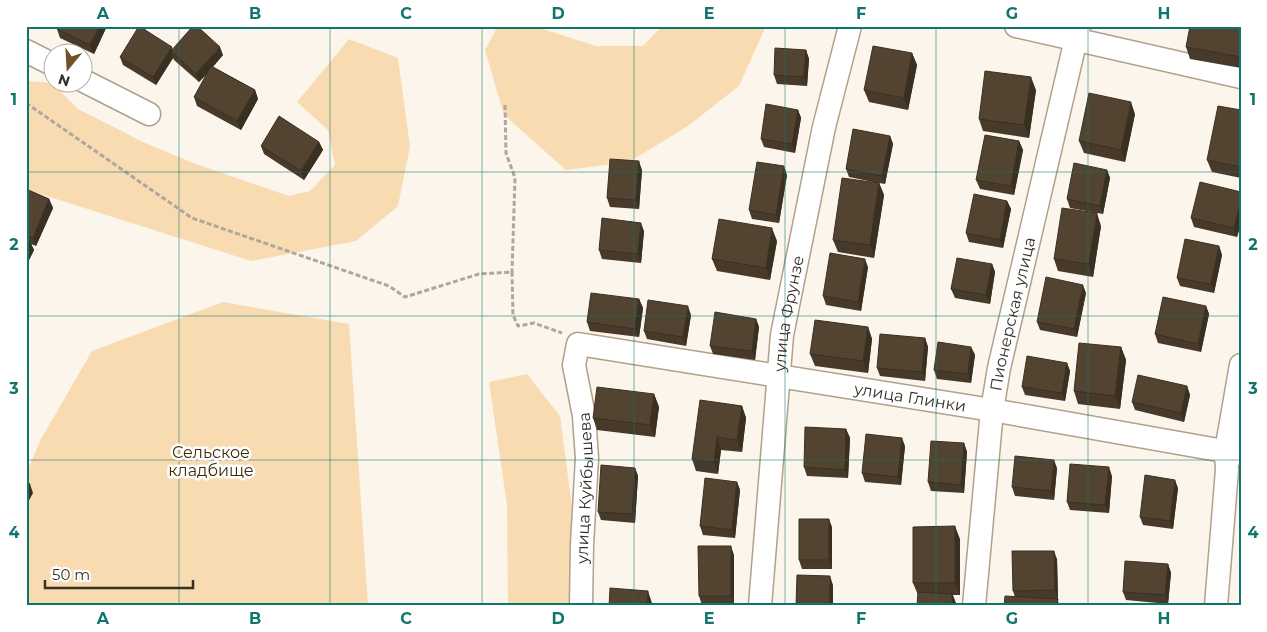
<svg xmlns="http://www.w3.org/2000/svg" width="1267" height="632" font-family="Montserrat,sans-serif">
  <rect width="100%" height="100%" fill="#fcf5ec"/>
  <!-- green -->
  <path fill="#f9dbb1" d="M498 26H534L596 46H643L662 26H766L739 86 688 126 629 162 566 170 504 115 485 50Z
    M349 39 398 58 410 147 398 206 356 241 251 261 28 190 26 187V81L52 83 78 109 145 143 193 163 289 196 310 191 335 165 328 130 297 102Z
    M223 302 349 324 368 606H26V474L41 439 92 351Z
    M527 374 560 416 585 606H508L507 505 489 382Z"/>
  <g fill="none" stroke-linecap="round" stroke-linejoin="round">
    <!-- minor casing -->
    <g stroke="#b1a08a" stroke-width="25">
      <g id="minor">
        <path d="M1016 26 1241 77"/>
        <path d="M26 51 52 64"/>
        <path d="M82 80 149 114"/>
        <path id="s1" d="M581 606 582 545 587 458 584 416 574 365 578 344 992 410 1241 454"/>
        <path id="s2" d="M760 606 782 335 824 127 850 26"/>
        <path id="s3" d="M974 606 992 410 999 368 1079 26"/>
        <path d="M1216 606 1227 470 1226 451 1241 365"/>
      </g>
    </g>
    <!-- path -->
    <path stroke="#aea79e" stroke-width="3" stroke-dasharray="5 2.5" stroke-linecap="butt" d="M26 103 192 218 389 286 405 297 479 274 512 272 513 315 518 326 534 323 562 333
      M505 105 506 153 515 178 512 272"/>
    <!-- minor -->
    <use href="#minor" stroke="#fff" stroke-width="22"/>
  </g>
  <!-- wall -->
  <path fill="#473a2a" d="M58 26H107L94 54 60 38 57 29Z
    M1241 26V68L1190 59 1186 47Z
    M173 49 223 55 213 67 255 90 258 99 241 130 197 106 194 97 207 74 199 82 174 60 173 58 156 85 123 65 120 57Z
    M806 50 809 59 807 86 777 84 774 75Z
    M912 53 917 65 908 110 869 102 864 90Z
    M1036 90 1029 138 983 131 979 119Z
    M798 110 801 118 795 153 764 147 761 139Z
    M1241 110V178L1212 172 1207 160Z
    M1135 114 1125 162 1084 153 1079 141Z
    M890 136 893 144 885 184 879 183 884 195 874 258 838 252 833 240 878 183 849 177 846 169Z
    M1019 141 1023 150 1014 195 980 189 976 180Z
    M319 142 323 150 304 180 264 154 261 146Z
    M642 170 639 209 610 207 607 198Z
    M1107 170 1110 178 1103 214 1070 208 1067 199Z
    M787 175 779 223 752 219 749 210Z
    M26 189 49 199 53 208 36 246 31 244 34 250 26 266Z
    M1241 192V223L1237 237 1194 227 1191 218Z
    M1007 201 1011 209 1003 248 969 242 966 233Z
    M1101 226 1093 277 1058 271 1054 259Z
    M644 231 641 263 602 259 599 250Z
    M777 241 770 280 717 271 712 259Z
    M1219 246 1222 255 1214 293 1180 286 1177 278Z
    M992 264 995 272 990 304 955 298 951 289Z
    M868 267 861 311 826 305 823 296Z
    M1086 293 1077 337 1040 330 1037 322Z
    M639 299 643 308 639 337 590 331 587 322Z
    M1206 306 1209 314 1201 352 1158 343 1155 334Z
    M691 315 686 346 647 339 644 331Z
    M756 319 759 327 755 360 713 354 710 346Z
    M868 327 872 339 868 373 815 366 810 354Z
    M925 338 928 347 925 381 880 376 877 368Z
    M971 347 975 355 971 383 937 379 934 370Z
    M1121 347 1126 360 1120 409 1078 404 1074 391Z
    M1067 363 1070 371 1065 401 1025 395 1022 387Z
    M1187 386 1190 395 1184 422 1135 410 1132 402Z
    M654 394 659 407 655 437 597 430 593 418Z
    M742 406 746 418 742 452 721 450 718 474 696 471 692 459Z
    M846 429 850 438 848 478 807 476 804 467Z
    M964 443 967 452 964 493 931 491 928 482Z
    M905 446 901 485 865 482 862 473Z
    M635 468 638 476 635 523 601 520 598 512Z
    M1057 468 1054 500 1015 496 1012 487Z
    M1112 476 1109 513 1070 510 1067 502Z
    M737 482 740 490 735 538 703 535 700 526Z
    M1178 488 1173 529 1143 525 1140 517Z
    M832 527V569H802L799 560Z
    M960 539V595H953L957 606 918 595 913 583Z
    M734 555V604L702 605 699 596Z
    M1057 559 1058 599H1057L1060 606H1004L1015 597 1013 591Z
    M1168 564 1171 573 1168 604 1126 600 1123 592Z"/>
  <!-- shaded-wall -->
  <path fill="#3a3022" d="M100 26H107L94 54 90 45Z
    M172 47 174 55 171 51 173 58 156 85 153 77Z
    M220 47 223 55 199 82 196 74Z
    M806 50 809 59 807 86 804 77Z
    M912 53 917 65 908 110 904 98Z
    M1031 77 1036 90 1029 138 1024 125Z
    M255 90 258 99 241 130 237 121Z
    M1131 102 1135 114 1125 162 1121 150Z
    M798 110 801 118 795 153 792 144Z
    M890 136 893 144 885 184 882 176Z
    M1019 141 1023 150 1014 195 1011 186Z
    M319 142 323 150 304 180 301 171Z
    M639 161 642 170 639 209 636 200Z
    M784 166 787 175 779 223 776 215Z
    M1107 170 1110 178 1103 214 1100 206Z
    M879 183 884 195 874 258 870 245Z
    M49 199 53 208 36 246 33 238Z
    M1007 201 1011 209 1003 248 1000 240Z
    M1241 201V223L1237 237 1234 228Z
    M1097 213 1101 226 1093 277 1089 264Z
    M641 223 644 231 641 263 638 254Z
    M772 228 777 241 770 280 766 268Z
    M30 241 34 250 26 266V251Z
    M1219 246 1222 255 1214 293 1211 284Z
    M865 259 868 267 861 311 858 302Z
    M992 264 995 272 990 304 986 295Z
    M1083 285 1086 293 1077 337 1074 329Z
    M639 299 643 308 639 337 635 329Z
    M688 306 691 315 686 346 683 337Z
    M1206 306 1209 314 1201 352 1198 344Z
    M756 319 759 327 755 360 752 351Z
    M868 327 872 339 868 373 863 361Z
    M925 338 928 347 925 381 922 372Z
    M971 347 975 355 971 383 968 374Z
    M1121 347 1126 360 1120 409 1115 396Z
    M1067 363 1070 371 1065 401 1062 393Z
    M1187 386 1190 395 1184 422 1181 413Z
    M654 394 659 407 655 437 650 425Z
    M742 406 746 418 742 452 737 440Z
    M846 429 850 438 848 478 845 470Z
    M717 437 721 450 718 474 714 462Z
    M902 438 905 446 901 485 898 477Z
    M964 443 967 452 964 493 961 485Z
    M1054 460 1057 468 1054 500 1051 491Z
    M1109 467 1112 476 1109 513 1105 505Z
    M635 468 638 476 635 523 632 514Z
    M1175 480 1178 488 1173 529 1170 521Z
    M737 482 740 490 735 538 732 530Z
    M30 484 33 493 26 506V492Z
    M829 519 832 527V569L829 560Z
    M955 526 960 539V595L955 583Z
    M731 546 734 555V604L731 596Z
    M1054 551 1057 559 1058 599 1055 590Z
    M1168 564 1171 573 1168 604 1165 595Z
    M830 576 833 585V606H829Z
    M648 591 652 603V606H647Z
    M952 594 957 606H952Z"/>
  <!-- building -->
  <path fill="#534431" stroke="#3a3022" d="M58 26H100L90 45 57 29Z
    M139 26 172 47 153 77 120 57Z
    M193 26H197L220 47 196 74 171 51Z
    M1190 26H1241V57L1186 47Z
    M873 46 912 53 904 98 864 90Z
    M775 48 806 50 804 77 774 75Z
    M211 66 255 90 237 121 194 97Z
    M985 71 1031 77 1024 125 979 119Z
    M1089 93 1131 102 1121 150 1079 141Z
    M766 104 798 110 792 144 761 139Z
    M1218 106 1241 110V167L1207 160Z
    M279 116 319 142 301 171 261 146Z
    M853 129 890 136 882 176 846 169Z
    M985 135 1019 141 1011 186 976 180Z
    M610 159 639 161 636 200 607 198Z
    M757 162 784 166 776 215 749 210Z
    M1074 163 1107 170 1100 206 1067 199Z
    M842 178 879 183 870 245 833 240Z
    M1200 182 1241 192V201L1234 228 1191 218Z
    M26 189 49 199 33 238 26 235Z
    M974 194 1007 201 1000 240 966 233Z
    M1062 208 1097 213 1089 264 1054 259Z
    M602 218 641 223 638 254 599 250Z
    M719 219 772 228 766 268 712 259Z
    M26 239 30 241 26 251Z
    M1185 239 1219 246 1211 284 1177 278Z
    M830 253 865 259 858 302 823 296Z
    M957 258 992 264 986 295 951 289Z
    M1046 277 1083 285 1074 329 1037 322Z
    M591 293 639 299 635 329 587 322Z
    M1163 297 1206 306 1198 344 1155 334Z
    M648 300 688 306 683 337 644 331Z
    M715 312 756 319 752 351 710 346Z
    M815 320 868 327 863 361 810 354Z
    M880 334 925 338 922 372 877 368Z
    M938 342 971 347 968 374 934 370Z
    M1079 343 1121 347 1115 396 1074 391Z
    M1027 356 1067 363 1062 393 1022 387Z
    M1138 375 1187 386 1181 413 1132 402Z
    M597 387 654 394 650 425 593 418Z
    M700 400 742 406 737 440 717 437 714 462 692 459Z
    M805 427 846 429 845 470 804 467Z
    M866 434 902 438 898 477 862 473Z
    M931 441 964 443 961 485 928 482Z
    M1015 456 1054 460 1051 491 1012 487Z
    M1070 464 1109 467 1105 505 1067 502Z
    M601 465 635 468 632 514 598 512Z
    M1145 475 1175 480 1170 521 1140 517Z
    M705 478 737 482 732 530 700 526Z
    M26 482 30 484 26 492Z
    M799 519H829V560H799Z
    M955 526V583H913V527Z
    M698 546H731V596H699Z
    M1012 551H1054L1055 590 1013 591Z
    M1125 561 1168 564 1165 595 1123 592Z
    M797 575 830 576 829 606H796Z
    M610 588 648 591 647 606H609Z
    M918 592 952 594V606H917Z
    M1005 596 1058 599 1057 606H1004Z"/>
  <!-- grid -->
  <path fill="none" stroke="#0f766e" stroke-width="1" stroke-opacity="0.55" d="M179 26V606M330 26V606M482 26V606M634 26V606M785 26V606M936 26V606M1088 26V606M26 172H1241M26 316H1241M26 460H1241"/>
  <g text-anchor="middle" stroke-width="5" stroke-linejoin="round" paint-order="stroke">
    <!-- street labels -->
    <g font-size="16" fill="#363027" stroke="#fff">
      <text dy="6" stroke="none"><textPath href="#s2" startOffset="294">улица Фрунзе</textPath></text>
      <text dy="6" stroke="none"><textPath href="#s3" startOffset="295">Пионерская улица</textPath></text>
      <text dy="6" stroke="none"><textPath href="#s1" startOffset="600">улица Глинки</textPath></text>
      <text dy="6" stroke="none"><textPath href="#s1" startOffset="118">улица Куйбышева</textPath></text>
    </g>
    <!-- park labels -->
    <g font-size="16" fill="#402b07" stroke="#fff">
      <text x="211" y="458">Сельское<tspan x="211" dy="18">кладбище</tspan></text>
    </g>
  </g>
  <!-- border -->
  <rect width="1267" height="632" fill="none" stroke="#ffffff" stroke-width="55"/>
  <!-- north arrow -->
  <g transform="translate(68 68) rotate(198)"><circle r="24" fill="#ffffff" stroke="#afaca9"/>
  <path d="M0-4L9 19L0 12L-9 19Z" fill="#6f5226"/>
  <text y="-8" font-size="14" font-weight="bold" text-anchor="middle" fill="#363027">N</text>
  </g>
  <!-- scale -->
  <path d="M45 580v8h148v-8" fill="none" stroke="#363027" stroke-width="2.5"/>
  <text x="52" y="580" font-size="15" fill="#363027" stroke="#ffffff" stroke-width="4" paint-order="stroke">50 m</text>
  <rect x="28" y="28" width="1212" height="576" fill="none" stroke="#0f766e" stroke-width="2"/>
  <g font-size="16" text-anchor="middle" font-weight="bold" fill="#0f766e">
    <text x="103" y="19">A</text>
    <text x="255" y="19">B</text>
    <text x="406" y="19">C</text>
    <text x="558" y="19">D</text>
    <text x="709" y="19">E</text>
    <text x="861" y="19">F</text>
    <text x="1012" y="19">G</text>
    <text x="1164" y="19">H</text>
    <text x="14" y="105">1</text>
    <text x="1253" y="105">1</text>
    <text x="14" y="250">2</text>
    <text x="1253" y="250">2</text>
    <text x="14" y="394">3</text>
    <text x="1253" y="394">3</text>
    <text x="14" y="538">4</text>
    <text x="1253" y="538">4</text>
    <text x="103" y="624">A</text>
    <text x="255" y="624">B</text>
    <text x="406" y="624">C</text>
    <text x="558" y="624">D</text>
    <text x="709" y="624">E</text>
    <text x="861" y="624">F</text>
    <text x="1012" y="624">G</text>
    <text x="1164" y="624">H</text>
  </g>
</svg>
